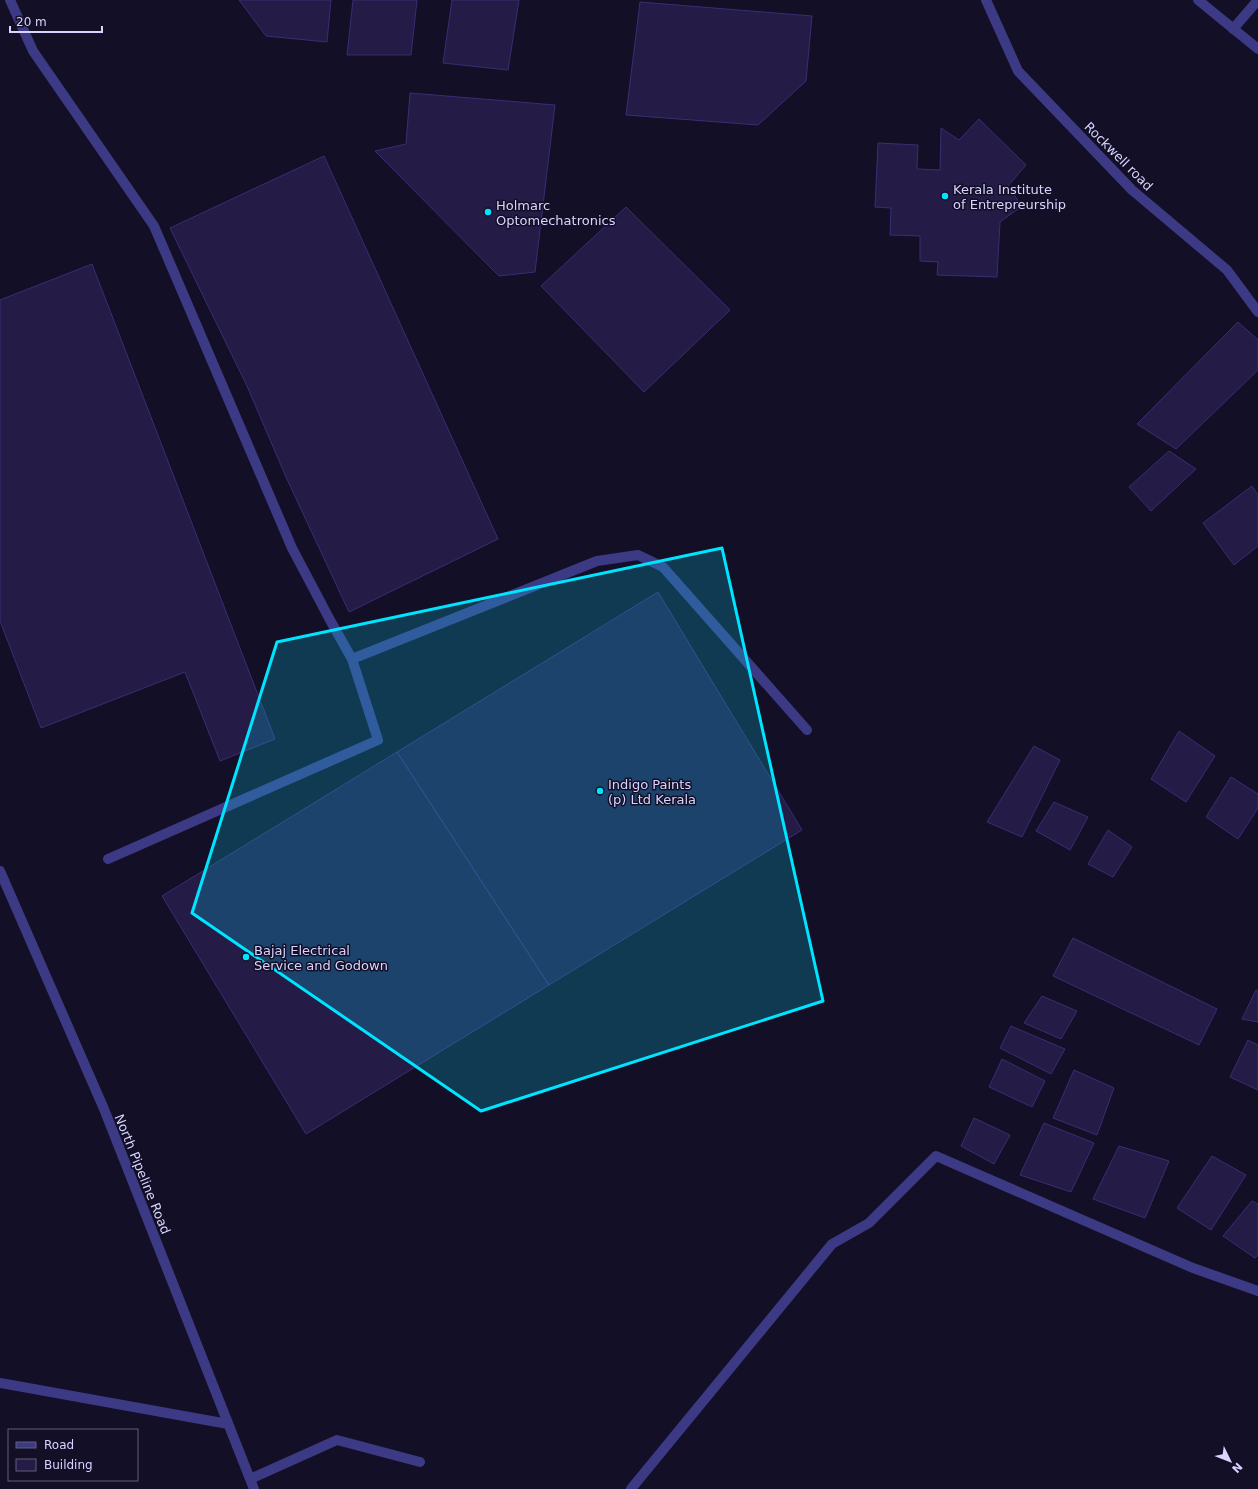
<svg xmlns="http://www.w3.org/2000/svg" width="1258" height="1489" font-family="'DejaVu Sans',sans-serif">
  <rect width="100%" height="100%" fill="#130f26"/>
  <!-- building -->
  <path fill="#241b47" stroke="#3b2d73" d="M239 0H331L327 42 266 36Z
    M353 0H417L411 55H347Z
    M452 0H519L508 70 443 63Z
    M640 2 812 16 806 81 758 125 626 115Z
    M410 93 555 105 535 272 499 276 375 151 406 144Z
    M979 119 1026 165 1008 186 1022 206 1000 222 997 277 937 275 938 262 920 261V236L890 235 891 208 875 207 878 143 918 145 917 169 940 170 941 128 959 140Z
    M324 156 498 539 349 612 286 477 247 386 170 228Z
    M626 207 730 310 644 392 541 286Z
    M92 264 275 739 220 761 185 672 41 728 0 621V300Z
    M1238 322 1258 340V370L1176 449 1137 424Z
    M1169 451 1196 469 1151 511 1129 487Z
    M1252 486 1258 495V546L1234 565 1203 523Z
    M658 592 802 830 549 985 397 752Z
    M1179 731 1215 756 1186 802 1151 779Z
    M1034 746 1060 760 1022 837 987 822Z
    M397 752 549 985 306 1134 162 896Z
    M1231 777 1258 794V808L1238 839 1206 817Z
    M1054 802 1088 817 1070 850 1036 831Z
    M1108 830 1132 847 1113 877 1088 864Z
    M1073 938 1217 1009 1199 1045 1053 976Z
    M1256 990 1258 991V1022L1242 1019Z
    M1042 996 1077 1011 1061 1039 1024 1023Z
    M1011 1026 1065 1049 1051 1074 1000 1048Z
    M1248 1040 1258 1045V1090L1230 1077Z
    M1002 1059 1045 1081 1032 1107 989 1087Z
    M1074 1070 1114 1088 1097 1135 1053 1118Z
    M974 1118 1010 1135 994 1164 961 1146Z
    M1044 1123 1094 1143 1071 1192 1020 1175Z
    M1119 1146 1169 1161 1145 1218 1093 1199Z
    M1212 1156 1246 1175 1211 1230 1177 1208Z
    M1252 1201 1258 1204V1255L1255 1258 1223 1236Z"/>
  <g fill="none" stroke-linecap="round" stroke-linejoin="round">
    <!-- lane -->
    <path stroke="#3d3a85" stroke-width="10" d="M10 0 33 51 154 226 292 548 330 620 352 659 597 561 638 555 663 567 807 730
      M108 859 378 740 352 659"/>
    <!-- street -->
    <path stroke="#3d3a85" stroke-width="10" d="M986 0 1018 71 1132 190 1227 270 1258 312
      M1198 0 1258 49
      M1233 29 1258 0
      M0 871 104 1109 254 1489
      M0 1383 228 1424
      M250 1479 337 1440 420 1462
      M631 1489 832 1244 869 1223 936 1156 1193 1268 1258 1291"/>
  </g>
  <!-- marked area -->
  <path fill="#00e5ff" fill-opacity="0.2" stroke="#00e5ff" stroke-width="3" stroke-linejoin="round" d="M722 548 823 1001 481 1111 192 913 277 642Z"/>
  <!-- markers -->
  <g fill="#00e5ff" stroke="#130f26" stroke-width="1.5">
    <circle cx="945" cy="196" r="4"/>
    <circle cx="488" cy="212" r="4"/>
    <circle cx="600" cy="791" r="4"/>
    <circle cx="246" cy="957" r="4"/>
  </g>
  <g text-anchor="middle" stroke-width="3" stroke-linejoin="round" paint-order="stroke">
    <!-- street labels -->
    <g font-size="13" fill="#d9d4ff" stroke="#130f26">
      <text transform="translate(1119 156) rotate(45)" y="5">Rockwell road</text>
      <text transform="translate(143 1174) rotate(68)" y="5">North Pipeline Road</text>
    </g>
    <!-- poi labels -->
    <g font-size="13" fill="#d9d4ff" stroke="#130f26" text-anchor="start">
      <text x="953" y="194">Kerala Institute<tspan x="953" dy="15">of Entrepreurship</tspan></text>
      <text x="496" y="210">Holmarc<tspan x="496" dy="15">Optomechatronics</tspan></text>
      <text x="608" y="789">Indigo Paints<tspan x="608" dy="15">(p) Ltd Kerala</tspan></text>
      <text x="254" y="955">Bajaj Electrical<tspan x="254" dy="15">Service and Godown</tspan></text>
    </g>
  </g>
  <!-- legend -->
  <rect x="8" y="1429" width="130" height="52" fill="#130f26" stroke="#625e7d"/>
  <rect x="16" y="1442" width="20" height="6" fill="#3d3a85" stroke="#625e7d"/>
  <text x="44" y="1449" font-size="12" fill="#d9d4ff">Road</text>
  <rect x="16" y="1459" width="20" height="12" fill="#241b47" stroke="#625e7d"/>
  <text x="44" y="1469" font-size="12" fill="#d9d4ff">Building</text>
  <!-- north arrow -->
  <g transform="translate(1230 1461) rotate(133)" stroke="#130f26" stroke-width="3" paint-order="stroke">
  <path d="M0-3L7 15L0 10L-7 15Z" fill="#d9d4ff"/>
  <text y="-6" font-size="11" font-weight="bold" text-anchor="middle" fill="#d9d4ff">N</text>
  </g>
  <!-- scale -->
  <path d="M10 26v6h92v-6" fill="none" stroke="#d9d4ff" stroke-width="2"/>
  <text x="16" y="26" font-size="12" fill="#d9d4ff" stroke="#130f26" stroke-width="3" paint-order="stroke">20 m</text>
</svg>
